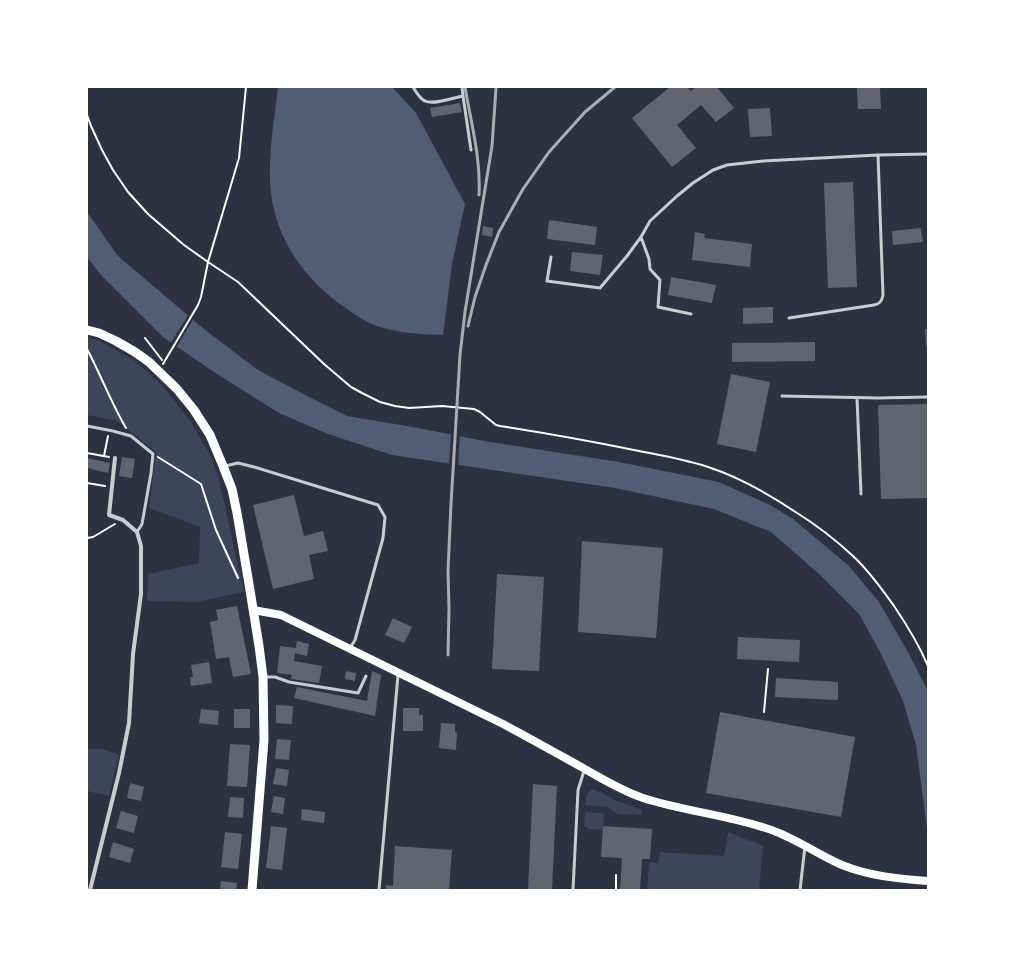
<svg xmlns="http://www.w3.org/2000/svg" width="1015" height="977" font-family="Helvetica,sans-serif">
  <rect width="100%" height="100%" fill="#2d3142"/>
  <!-- green -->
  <path fill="#3c4559" d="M87 337 98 340 135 361 160 383 191 422 211 457 219 480 244 592 196 602 147 601 148 574 199 563 200 527 149 508 156 452 117 421 87 415Z
    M87 749H103L119 755 109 796 87 791Z
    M594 789 615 800 642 810 641 815 618 814 607 807 585 805C586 798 586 791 594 789Z
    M585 812 604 813 603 830 589 829 584 826Z
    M728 832 763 846 759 890H647L649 862 658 863 660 852 724 856Z"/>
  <!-- water -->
  <path fill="#4f5d75" d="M278 87H392L416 113 465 204 452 264 443 335C419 334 396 333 374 325 364 321 356 315 347 309 311 285 282 249 273 205 265 169 274 124 278 87Z
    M87 212 118 256 204 329 258 370 309 397 347 416 413 427 484 441 619 462 719 482 770 505 793 519 849 566 879 602 909 654 928 691V837L916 745 903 701 880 652 859 614 819 574 771 532 714 509 615 488 392 455 328 434 279 413 211 370 163 337 101 275 87 257Z"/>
  <!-- pier -->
  <path fill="#2d3142" d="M189 314 194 318 176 348 170 344Z
    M451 433 460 434 458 466 449 465Z"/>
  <!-- building -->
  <path fill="#626471" d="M670 87H687L691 91 696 87H717L734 108 716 122 701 105 677 125 696 148 672 167 632 118Z
    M857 87H880L881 109H858Z
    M460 103 462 112 432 117 430 108Z
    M770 108 772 136 750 137 748 109Z
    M853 182 857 287 828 288 824 183Z
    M549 220 597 227 595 245 547 239Z
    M483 226 493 228 492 237 482 235Z
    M921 228 923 242 893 245 892 231Z
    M695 232 705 234 704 238 752 244 750 267 692 260Z
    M572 252 603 255 600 275 570 271Z
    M671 277 716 285 712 303 668 295Z
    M773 307V323L743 324V308Z
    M925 329H928V347H926Z
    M815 342V361L732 362V343Z
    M731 374 770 382 756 452 717 444Z
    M928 404V498L881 499 878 405Z
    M122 457 135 459 132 478 119 476Z
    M87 458 110 463 108 473 87 468Z
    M294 495 304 536 323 531 328 551 309 555 314 579 273 589 253 505Z
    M582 541 663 548 656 638 578 632Z
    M497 574 544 577 539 671 492 669Z
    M237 606 251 674 233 677 229 657 216 659 210 622 218 620 216 610Z
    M393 618 412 627 404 643 385 635Z
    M738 637 800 640 799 662 737 659Z
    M297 641 309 644 307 656 295 653 294 661 322 666 319 683 291 679 292 675 277 673 280 646 296 648Z
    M209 662 212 683 191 686 190 677H193L191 665Z
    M346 671 356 673 355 681 345 679Z
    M372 671 381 675 375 716 294 698 297 687 367 701Z
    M776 678 838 682V700L775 697Z
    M276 705 293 706 292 724 276 723Z
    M403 708H419V715H423V731H403Z
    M201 709 219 711 218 725 199 723Z
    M234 709H250V728H234Z
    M720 712 855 737 841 817 706 793Z
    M441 723 455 724V732L457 733 456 750 439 748Z
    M277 739 291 740 289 760 275 759Z
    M230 744 250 745 247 787 227 786Z
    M276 768 289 770 287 786 273 784Z
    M130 783 144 787 141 801 127 798Z
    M533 784 557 786 552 890H528Z
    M274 796 285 798 283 814 271 812Z
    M230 797 244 798 243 818 228 817Z
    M302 809 325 812 324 823 301 820Z
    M121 811 138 816 134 833 116 828Z
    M271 826 287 828 282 870 266 868Z
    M603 826 652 829 650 859H642L640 890H620L622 858 601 857Z
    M225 832 242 834 238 869 221 867Z
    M113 842 134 849 130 863 109 857Z
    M395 846 452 850 449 890H386V885L393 886Z
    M221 881 237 883 236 890H220Z"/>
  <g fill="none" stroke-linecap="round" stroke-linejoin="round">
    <!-- path -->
    <path stroke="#fff" stroke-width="2" d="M87 115 91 126 102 150 113 170 128 192 148 214 184 245 208 262 238 282 324 364 351 387 362 393 380 402 395 406 409 408 442 406 474 409 480 412 496 425 500 426C545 433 590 441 634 450 659 455 684 459 708 467 739 477 767 493 794 511 815 524 835 539 854 557 869 571 882 589 894 606 907 625 919 645 928 666
      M145 338 162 360
      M87 349C101 375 111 403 126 428
      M163 364 198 305 201 297 208 262 239 158 246 87
      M87 453 109 457
      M104 456 108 436
      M158 457 201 484 216 530 238 578
      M87 483 105 486
      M87 538 93 537 115 524
      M764 712 768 669
      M616 890V875"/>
    <!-- service -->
    <path stroke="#caccd0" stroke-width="3" d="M413 87C416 92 420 99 425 101 434 105 453 98 463 96L462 87
      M463 96 471 150
      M641 237 649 259 650 269 660 280 658 307 691 314
      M551 257 547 281 600 288 627 256 641 237 650 221 677 196 693 183 713 170 727 165 763 161 878 155 928 154
      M789 318 874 305C880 304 882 301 883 295L878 155
      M782 396 878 398 928 397
      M857 398 861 494
      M87 426 113 431 131 436 153 454 151 473 142 524 137 532
      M225 466 238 463 254 467 378 505 385 517 383 538 355 640 350 648
      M264 677H275L289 682 358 693 366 676
      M379 890 398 675
      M573 890 578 790 584 771
      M800 890 805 846"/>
    <!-- minor -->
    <path stroke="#caccd0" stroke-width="4" d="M90 890 119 773 129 723 133 654 141 594V546L137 532 123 520 109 515 115 458"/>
    <!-- secondary -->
    <path stroke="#fff" stroke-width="8" d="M253 610 281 615 501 723C528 737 556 753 583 768 602 779 622 791 643 798 686 812 732 815 774 831 798 840 819 855 842 865 869 876 899 879 928 881"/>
    <!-- primary -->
    <path stroke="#fff" stroke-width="9" d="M87 330 99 333 116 341 135 352 149 362 177 389 194 410 210 435 223 466 232 489 237 513 249 584 259 646 263 677 264 740 252 890"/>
    <!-- rail -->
    <path stroke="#abadb3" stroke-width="3" d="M465 87C471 123 481 158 479 195
      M468 326 475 297 486 265 499 232 523 189 549 152 585 112 615 87
      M448 655 449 609 448 571 451 504 460 355 465 312 492 146 495 103 496 87"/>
  </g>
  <!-- border -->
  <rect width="1015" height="977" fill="none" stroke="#ffffff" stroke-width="176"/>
</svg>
